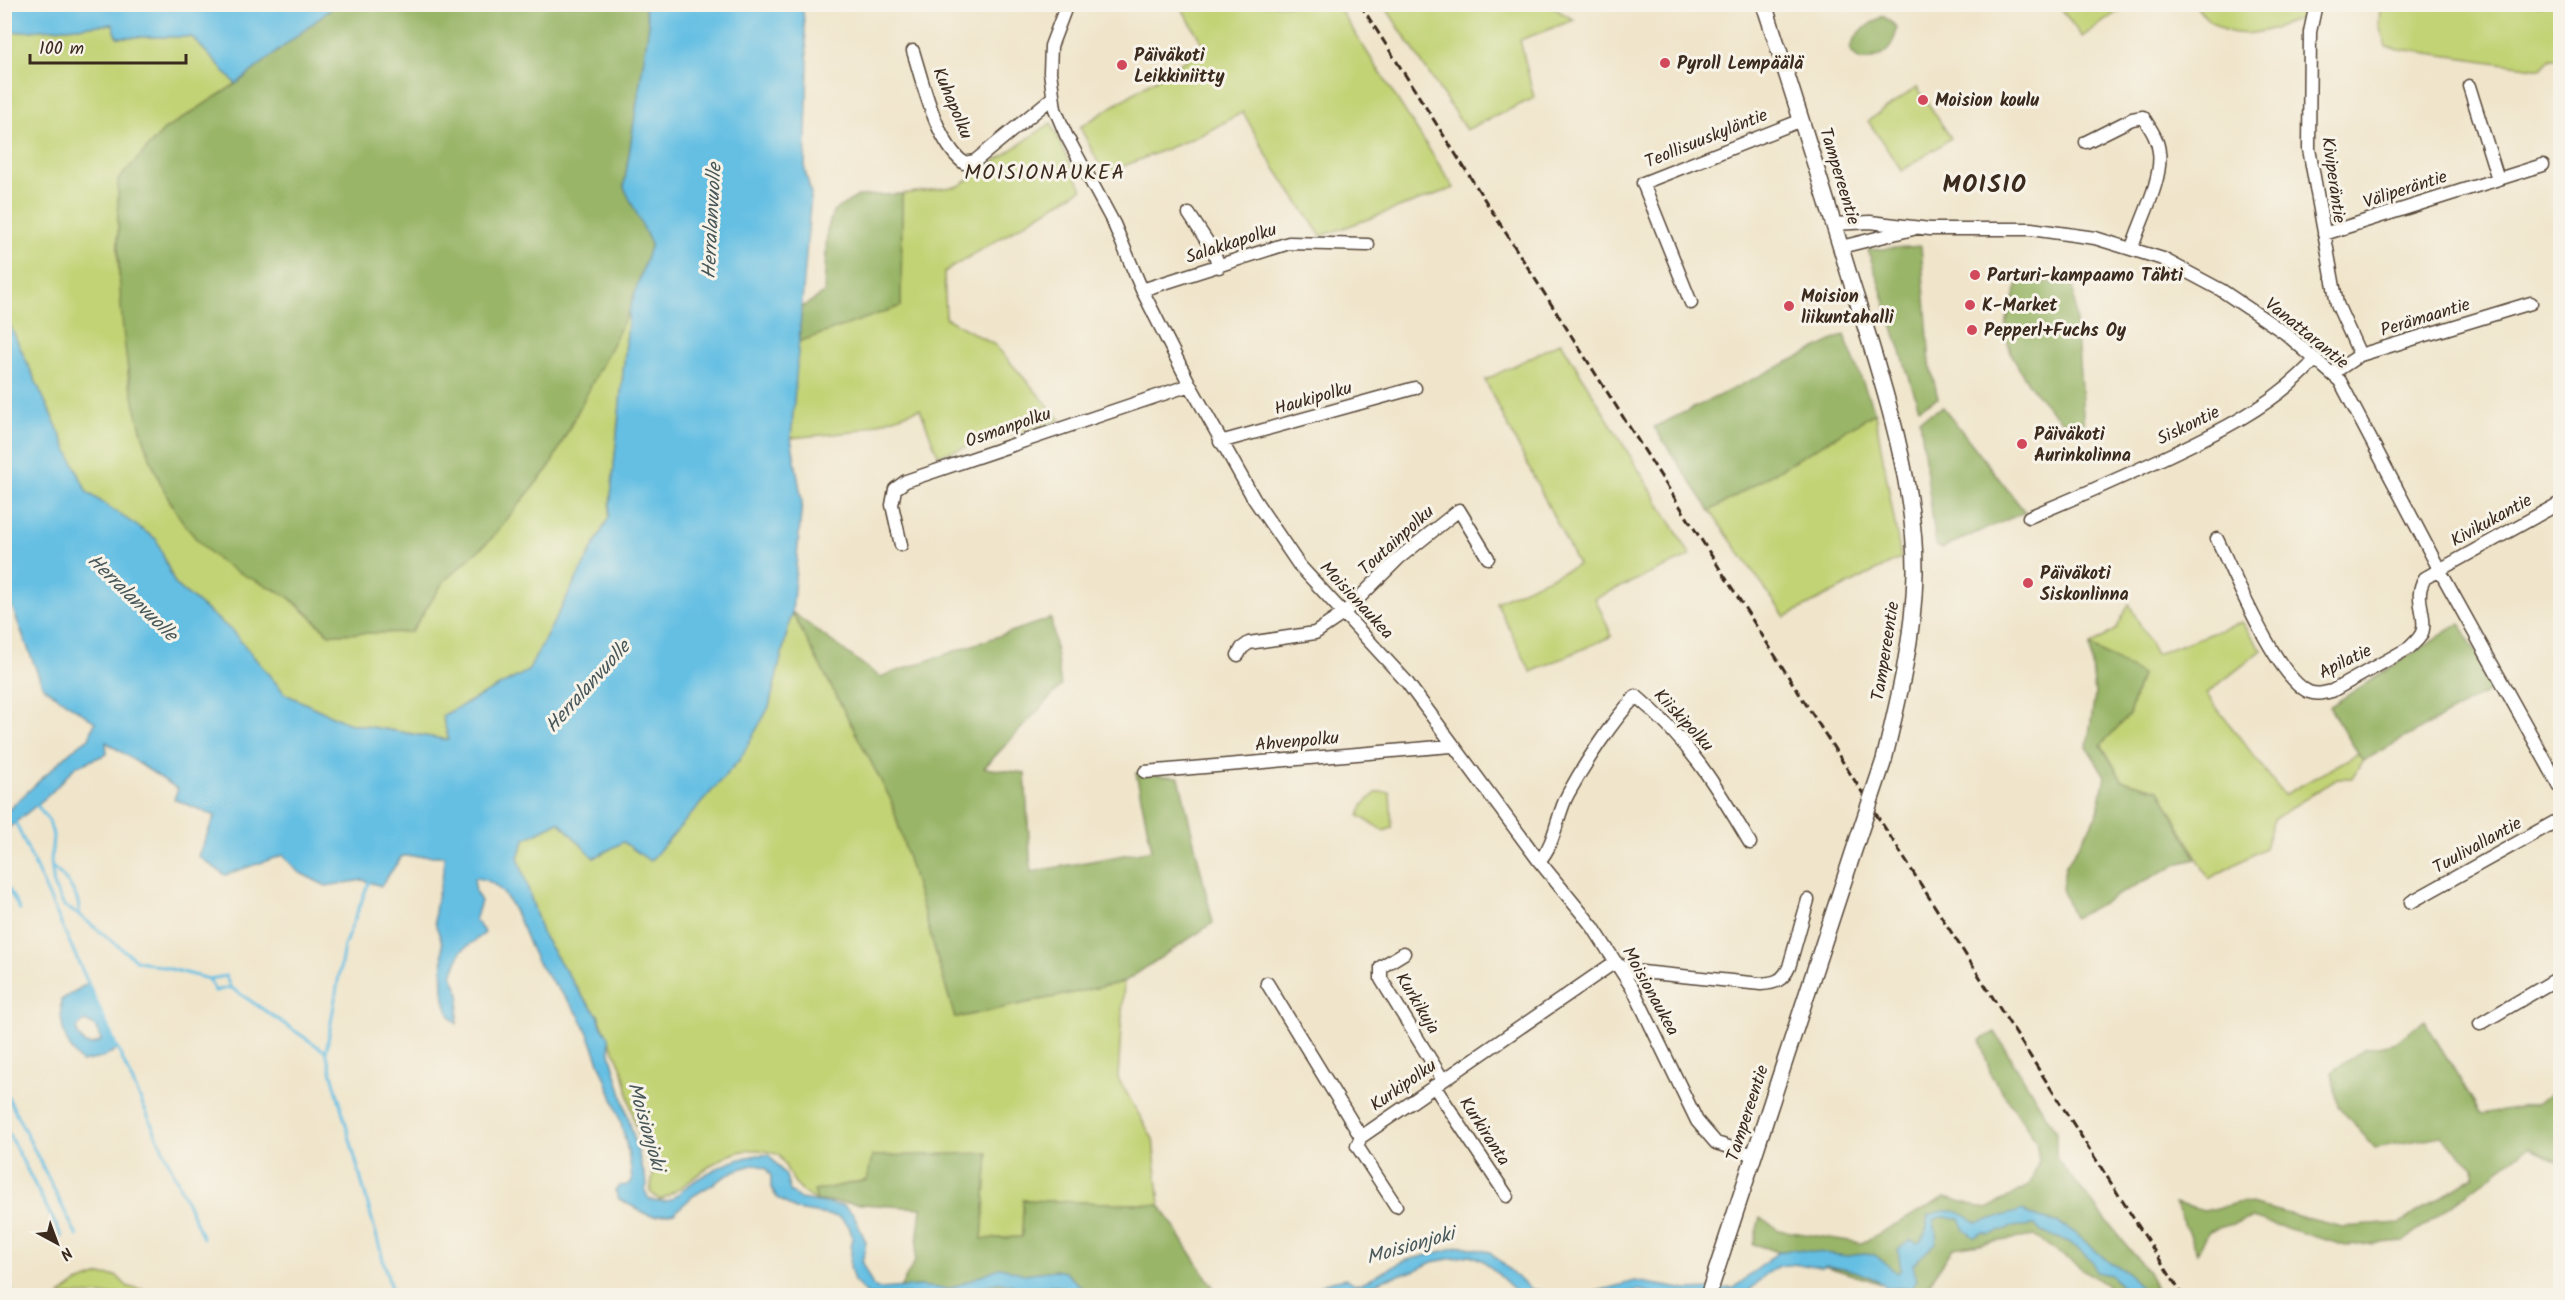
<svg xmlns="http://www.w3.org/2000/svg" width="2565" height="1300" font-family="Kalam,sans-serif">
  <rect width="100%" height="100%" fill="#f7f3e8"/>
  <filter id="ink" filterUnits="userSpaceOnUse"><feTurbulence type="fractalNoise" baseFrequency=".0167" numOctaves="2"/><feDisplacementMap in="SourceGraphic" scale="12" xChannelSelector="R" yChannelSelector="G"/><feConvolveMatrix kernelMatrix="1 2 1 2 8 2 1 2 1" color-interpolation-filters="sRGB"/></filter>
  <filter id="wash" filterUnits="userSpaceOnUse"><feTurbulence type="fractalNoise" baseFrequency=".008" numOctaves="4" result="noise"/><feDisplacementMap in="SourceGraphic" scale="24" xChannelSelector="R" yChannelSelector="G"/><feGaussianBlur stdDeviation="1.35" result="paint"/><feColorMatrix in="noise" values="0 0 0 0 0 0 0 0 0 0 0 0 0 0 0 0 0 1.4 0 .05"/><feComposite in="paint" operator="in"/></filter>
  <g filter="url(#wash)">
    <rect width="100%" height="100%" fill="#f0e5cb"/>
    <!-- green -->
    <path fill="#c2d376" stroke="#7e7e4a" stroke-width="1.5" d="M1180 5H1337L1454 188 1321 236 1270 161 1243 112 1201 135 1104 174 1080 127 1205 48Z
      M1384 5H1549L1574 20 1520 40 1534 98 1466 130Z
      M2058 5H2127L2082 37Z
      M2195 5H2304L2302 18C2258 34 2227 48 2195 5Z
      M2380 5H2560V58H2551L2541 69 2386 47 2379 25Z
      M114 24 117 37H192L236 84 164 130 118 180V260L129 384 217 560 287 596 329 634 411 632 444 581 491 539 550 466 629 311 609 517 528 671 442 716 449 740 347 723 285 694 232 631 175 584 156 539 87 492 5 315 4 33Z
      M1917 87 1951 138 1902 171 1868 121Z
      M1051 123 1082 189 944 272 946 318 995 345 1061 420 938 455 920 409 853 432 791 438 798 342 901 306 902 194 959 186Z
      M1561 342 1691 556 1595 598 1612 636 1531 672 1496 602 1578 565 1485 380Z
      M1875 413 1901 558 1785 617 1710 511Z
      M2129 604 2156 654 2242 622 2262 650 2206 694 2284 795 2359 753 2363 761 2353 778H2337L2274 819 2265 848 2209 879 2159 790 2122 780 2101 744 2129 715 2141 674 2090 646 2116 629Z
      M792 612 891 800 955 1018 1124 982 1118 1078 1153 1139 1160 1205 1024 1200 1022 1237 982 1239 988 1153 815 1191 817 1201C793 1189 792 1176 779 1155 728 1135 700 1180 660 1200L650 1192 653 1175 634 1120 623 1071 598 1015 582 996 543 936 518 857 525 839 559 822 594 858 623 841 650 861 769 707Z
      M1377 792H1390L1392 828 1384 831 1359 816 1363 805Z
      M100 1275 117 1276 128 1287 176 1295 200 1290 228 1295H60L77 1283Z"/>
    <!-- forest -->
    <path fill="#99b567" stroke="#6a7042" stroke-width="1.5" d="M336 5H644L649 25 624 187 651 244 629 311 550 466 491 539 444 581 411 632 329 634C315 621 301 605 285 595 264 583 235 574 217 559 119 478 117 297 118 180L164 130 236 84Z
      M1883 16 1897 27C1894 50 1882 61 1859 60L1850 51C1852 33 1869 25 1883 16Z
      M902 194 901 306 798 342 801 308 824 293 827 231 833 211 858 196Z
      M1921 246 1930 364 1938 398 1919 408 1868 250Z
      M2019 280 2073 284 2084 427 2079 434C2052 418 2006 363 2006 330 2006 314 2015 296 2019 280Z
      M1844 335 1875 413 1710 511 1654 427Z
      M1943 407 2025 512 1942 548 1936 546 1920 419Z
      M792 612 880 677 1051 618 1061 686 984 768 1025 773 1031 872 1152 850 1136 773 1179 777 1213 923 1124 982 955 1018 891 800Z
      M2460 623 2495 688 2363 761 2329 707Z
      M2090 646 2141 674 2129 715 2101 745 2122 780 2159 790 2196 859 2177 864 2074 918 2062 889 2065 867 2097 816 2105 776 2087 747 2095 695Z
      M2424 1020 2481 1114 2537 1104 2560 1085V1162L2529 1147 2404 1241 2346 1246 2252 1218 2209 1231 2197 1253 2175 1203 2204 1211 2242 1202 2342 1227 2400 1223 2474 1176V1167L2441 1136 2375 1148 2338 1106 2332 1072 2364 1049 2396 1042Z
      M1995 1032 2056 1132V1158L2148 1272 2160 1295H2111L2107 1286 2034 1236 1953 1248 1921 1296 1753 1244 1760 1217 1779 1230 1862 1243 1945 1197 1987 1209 2029 1186 2039 1161 2036 1141 1991 1075 1980 1040Z
      M988 1153 982 1239 1022 1237 1023 1200 1160 1205 1218 1295 1018 1296 999 1286 977 1295H896L915 1261 921 1208 817 1201 814 1191 867 1180 872 1156Z"/>
    <!-- water -->
    <path fill="#65bfe3" stroke="#507480" stroke-width="1.5" fill-rule="evenodd" d="M5 4H336V5L236 84 192 37H117L113 24 5 33Z
      M644 5 800 4 803 11 808 64 805 171 811 193 791 438 802 501 792 612 769 707 740 759 650 861 623 842 594 858 559 822 525 839 518 857 543 936 582 996 598 1015 601 1025 609 1037 610 1053 647 1184 645 1191 649 1199C655 1201 661 1202 667 1201 675 1199 680 1191 686 1187 706 1172 745 1152 769 1155L786 1176 790 1191 800 1199 844 1206 853 1214 866 1242 862 1263 873 1286 880 1289 918 1286 949 1289 1001 1267 1024 1274 1055 1270 1065 1272 1090 1295H1076L1061 1287 1051 1285 1029 1290 1001 1282 985 1286 970 1295H868L854 1281 850 1267 852 1236 849 1226 839 1217 797 1210 777 1198 771 1188V1176L766 1168 755 1164 734 1171 693 1196 674 1213 655 1216 648 1215 619 1199 615 1191 619 1186 627 1185 632 1181C629 1140 614 1100 599 1062 593 1047 589 1033 581 1019 569 998 549 982 537 961 521 933 512 879 474 878L476 893 481 901 475 920 485 933 461 951 452 975 460 994 457 1024C436 1007 445 968 442 944 441 936 436 929 435 921 433 899 446 877 444 856H402L381 886 363 880 326 886 298 872 283 855 225 875 198 856 215 816 174 799 178 789 106 742 107 754 75 767 50 794 5 831V813L71 751 89 738 95 722 43 687 5 589V315L87 492 156 539 175 584 232 631 285 694 347 723 449 740 442 716 528 671 609 517 629 311 651 244 624 187 649 25Z
      M88 983 118 1049 102 1058 81 1062C64 1044 60 1025 61 1000ZM84 1021C95 1024 99 1030 101 1041L92 1045 85 1044 78 1035 77 1028Z
      M2023 1210 2029 1215 2059 1223 2074 1232 2110 1263 2126 1271 2148 1295H2129L2111 1275 2096 1272 2093 1262 2069 1242 2041 1232 2035 1225 2011 1227 1990 1235 1983 1233 1974 1237 1964 1230 1960 1218 1941 1217 1933 1220 1937 1234 1936 1243 1913 1264 1917 1281 1911 1288H1886L1877 1280 1855 1271 1827 1266 1821 1268 1798 1264 1779 1266 1766 1274 1745 1295 1662 1296 1638 1290 1619 1295 1567 1296 1591 1293 1635 1281 1687 1290 1734 1288 1777 1253 1792 1249 1847 1256 1864 1254 1875 1255 1897 1273 1901 1270 1898 1250 1910 1240 1918 1243C1928 1236 1926 1226 1928 1215 1952 1207 1957 1210 1978 1223Z
      M1462 1246 1490 1252 1530 1289 1565 1295H1520L1484 1261 1470 1255 1432 1262 1414 1271 1385 1279 1351 1295H1302L1331 1281 1346 1278 1355 1284H1360L1404 1261Z"/>
    <g fill="none" stroke-linecap="round" stroke-linejoin="round">
      <!-- stream -->
      <path stroke="#65bfe3" stroke-width="3" d="M36 804 49 821 53 835 51 862 54 887 64 906 79 915 136 960 209 979 226 976 230 987 326 1052
        M14 819 203 1238
        M52 867C66 878 81 896 79 915
        M4 881 20 910
        M369 882 344 946 326 1052 393 1296
        M209 979 215 991 230 987
        M4 1089 77 1236
        M4 1125 62 1237
        M4 1274 14 1296"/>
    </g>
  </g>
  <g filter="url(#ink)">
    <g fill="none" stroke-linecap="round" stroke-linejoin="round">
      <!-- minor casing -->
      <g stroke="#564638" stroke-width="15">
        <path id="minor" d="M1067 4 1051 46 1050 72 1055 109 1066 135 1114 224 1142 290 1190 385 1254 499 1299 565 1406 681 1539 861 1593 927 1634 991 1697 1121 1716 1143 1754 1155
          M2316 4 2310 32 2309 149 2337 304 2360 355
          M913 51C923 83 936 142 964 163L975 161 1052 98
          M2469 86 2498 179
          M2086 142 2132 119 2143 117C2150 128 2158 139 2159 152 2163 180 2140 221 2132 248
          M1189 214 1214 252 1219 267
          M1834 224 1870 222 1930 229H2031L2095 238 2163 259 2221 290 2285 333 2340 381 2439 569 2560 787
          M2324 234 2543 165
          M1841 247 1913 229
          M1142 290 1289 243 1368 245
          M1691 303 1643 183 1802 120
          M2333 373 2360 355 2531 303
          M1220 442 1415 388
          M2029 517C2073 499 2116 480 2159 460 2215 434 2274 406 2316 359
          M2217 539C2233 572 2277 679 2309 692 2317 695 2324 693 2332 691L2409 648C2414 643 2422 637 2423 629 2426 611 2413 597 2425 578L2560 503
          M901 545 892 505 895 489 906 481 1190 385
          M1238 655 1242 648 1249 643 1315 633 1343 614 1399 558 1459 510 1488 558
          M1145 772 1451 746
          M1539 861C1556 843 1556 816 1568 794 1585 763 1612 721 1636 696 1687 738 1717 787 1750 843
          M2411 902 2560 819
          M1404 953 1381 967V979L1443 1080
          M1267 983 1361 1137
          M2480 1024 2560 977
          M1434 1086 1507 1196
          M1361 1137 1615 962 1632 971 1761 984C1775 983 1783 981 1789 967L1808 900
          M1361 1137 1357 1146 1396 1206"/>
      </g>
      <!-- major casing -->
      <g stroke="#564638" stroke-width="18">
        <path id="major" d="M1764 4C1794 96 1823 189 1851 281 1879 370 1916 480 1915 573 1914 636 1899 698 1884 760
          M1708 1296 1856 844"/>
      </g>
      <!-- minor -->
      <use href="#minor" stroke="#fff" stroke-width="12"/>
      <!-- major -->
      <use href="#major" stroke="#fff" stroke-width="15"/>
      <!-- rail -->
      <path stroke="#3b2a1e" stroke-width="3" stroke-dasharray="9 4.5" stroke-linecap="butt" d="M1360 4 2183 1296"/>
      <!-- major-bridge casing -->
      <g stroke="#564638" stroke-width="18" stroke-linecap="butt">
        <path id="major-bridge" d="M1856 844 1884 760"/>
      </g>
      <!-- major-bridge -->
      <use href="#major-bridge" stroke="#fff" stroke-width="15"/>
    </g>
  </g>
  <!-- markers -->
  <g fill="#d1495b" stroke="#f7f3e8" stroke-width="2">
    <circle cx="1665" cy="63" r="6"/>
    <circle cx="1122" cy="65" r="6"/>
    <circle cx="1923" cy="100" r="6"/>
    <circle cx="1975" cy="275" r="6"/>
    <circle cx="1970" cy="305" r="6"/>
    <circle cx="1789" cy="306" r="6"/>
    <circle cx="1972" cy="330" r="6"/>
    <circle cx="2022" cy="444" r="6"/>
    <circle cx="2028" cy="583" r="6"/>
  </g>
  <g text-anchor="middle" stroke-width="6" stroke-linejoin="round" paint-order="stroke">
    <!-- poi labels -->
    <g font-size="18" font-weight="bold" fill="#3b2a1e" stroke="#f7f3e8" text-anchor="start">
      <text x="1134" y="61">Päiväkoti<tspan x="1134" dy="21">Leikkiniitty</tspan></text>
      <text x="1677" y="69">Pyroll Lempäälä</text>
      <text x="1935" y="106">Moision koulu</text>
      <text x="1987" y="281">Parturi-kampaamo Tähti</text>
      <text x="1801" y="302">Moision<tspan x="1801" dy="21">liikuntahalli</tspan></text>
      <text x="1982" y="311">K-Market</text>
      <text x="1984" y="336">Pepperl+Fuchs Oy</text>
      <text x="2034" y="440">Päiväkoti<tspan x="2034" dy="21">Aurinkolinna</tspan></text>
      <text x="2040" y="579">Päiväkoti<tspan x="2040" dy="21">Siskonlinna</tspan></text>
    </g>
    <!-- street labels -->
    <g font-size="18" fill="#3b2a1e" stroke="#f7f3e8">
      <text transform="translate(953 103) rotate(67)" y="6">Kuhapolku</text>
      <text transform="translate(1706 138) rotate(-22)" y="6">Teollisuuskyläntie</text>
      <text transform="translate(1840 176) rotate(73)" y="6">Tampereentie</text>
      <text transform="translate(2334 180) rotate(82)" y="6">Kiviperäntie</text>
      <text transform="translate(2405 189) rotate(-18)" y="6">Väliperäntie</text>
      <text transform="translate(1231 243) rotate(-18)" y="6">Salakkapolku</text>
      <text transform="translate(2425 317) rotate(-17)" y="6">Perämaantie</text>
      <text transform="translate(2307 333) rotate(39)" y="6">Vanattarantie</text>
      <text transform="translate(1313 398) rotate(-16)" y="6">Haukipolku</text>
      <text transform="translate(2188 425) rotate(-26)" y="6">Siskontie</text>
      <text transform="translate(1008 427) rotate(-19)" y="6">Osmanpolku</text>
      <text transform="translate(2491 520) rotate(-29)" y="6">Kivikukantie</text>
      <text transform="translate(1396 540) rotate(-42)" y="6">Toutainpolku</text>
      <text transform="translate(1357 600) rotate(47)" y="6">Moisionaukea</text>
      <text transform="translate(1885 651) rotate(-81)" y="6">Tampereentie</text>
      <text transform="translate(2345 661) rotate(-26)" y="6">Apilatie</text>
      <text transform="translate(1684 720) rotate(47)" y="6">Kiiskipolku</text>
      <text transform="translate(1297 741) rotate(-5)" y="6">Ahvenpolku</text>
      <text transform="translate(2477 845) rotate(-29)" y="6">Tuulivallantie</text>
      <text transform="translate(1651 991) rotate(61)" y="6">Moisionaukea</text>
      <text transform="translate(1418 1003) rotate(59)" y="6">Kurkikuja</text>
      <text transform="translate(1403 1085) rotate(-35)" y="6">Kurkipolku</text>
      <text transform="translate(1747 1113) rotate(-72)" y="6">Tampereentie</text>
      <text transform="translate(1485 1131) rotate(57)" y="6">Kurkiranta</text>
    </g>
    <!-- water labels -->
    <g font-size="20" font-style="italic" fill="#485759" stroke="#f7f3e8">
      <text transform="translate(711 221) rotate(-87)" y="7">Herralanvuolle</text>
      <text transform="translate(133 597) rotate(44)" y="7">Herralanvuolle</text>
      <text transform="translate(587 686) rotate(-48)" y="7">Herralanvuolle</text>
      <text transform="translate(647 1126) rotate(74)" y="7">Moisionjoki</text>
      <text transform="translate(1410 1245) rotate(-16)" y="7">Moisionjoki</text>
    </g>
    <!-- quarter labels -->
    <g font-size="21" letter-spacing="1.5" fill="#3b2a1e" stroke="#f7f3e8">
      <text x="1045" y="179">MOISIONAUKEA</text>
    </g>
    <!-- district labels -->
    <g font-size="24" font-weight="bold" letter-spacing="1.5" fill="#3b2a1e" stroke="#f7f3e8">
      <text x="1985" y="192">MOISIO</text>
    </g>
  </g>
  <!-- margin -->
  <rect width="2565" height="1300" fill="none" stroke="#f7f3e8" stroke-width="24"/>
  <!-- north arrow -->
  <g transform="translate(57 1243) rotate(139)" stroke="#f7f3e8" stroke-width="4.5" paint-order="stroke">
  <path d="M0-4.5L10 22L0 15L-10 22Z" fill="#3b2a1e"/>
  <text y="-9" font-size="16" font-weight="bold" text-anchor="middle" fill="#3b2a1e">N</text>
  </g>
  <!-- scale -->
  <path d="M30 54v9h156v-9" fill="none" stroke="#3b2a1e" stroke-width="3"/>
  <text x="39" y="54" font-size="18" fill="#3b2a1e" stroke="#f7f3e8" stroke-width="4.5" paint-order="stroke">100 m</text>
</svg>
